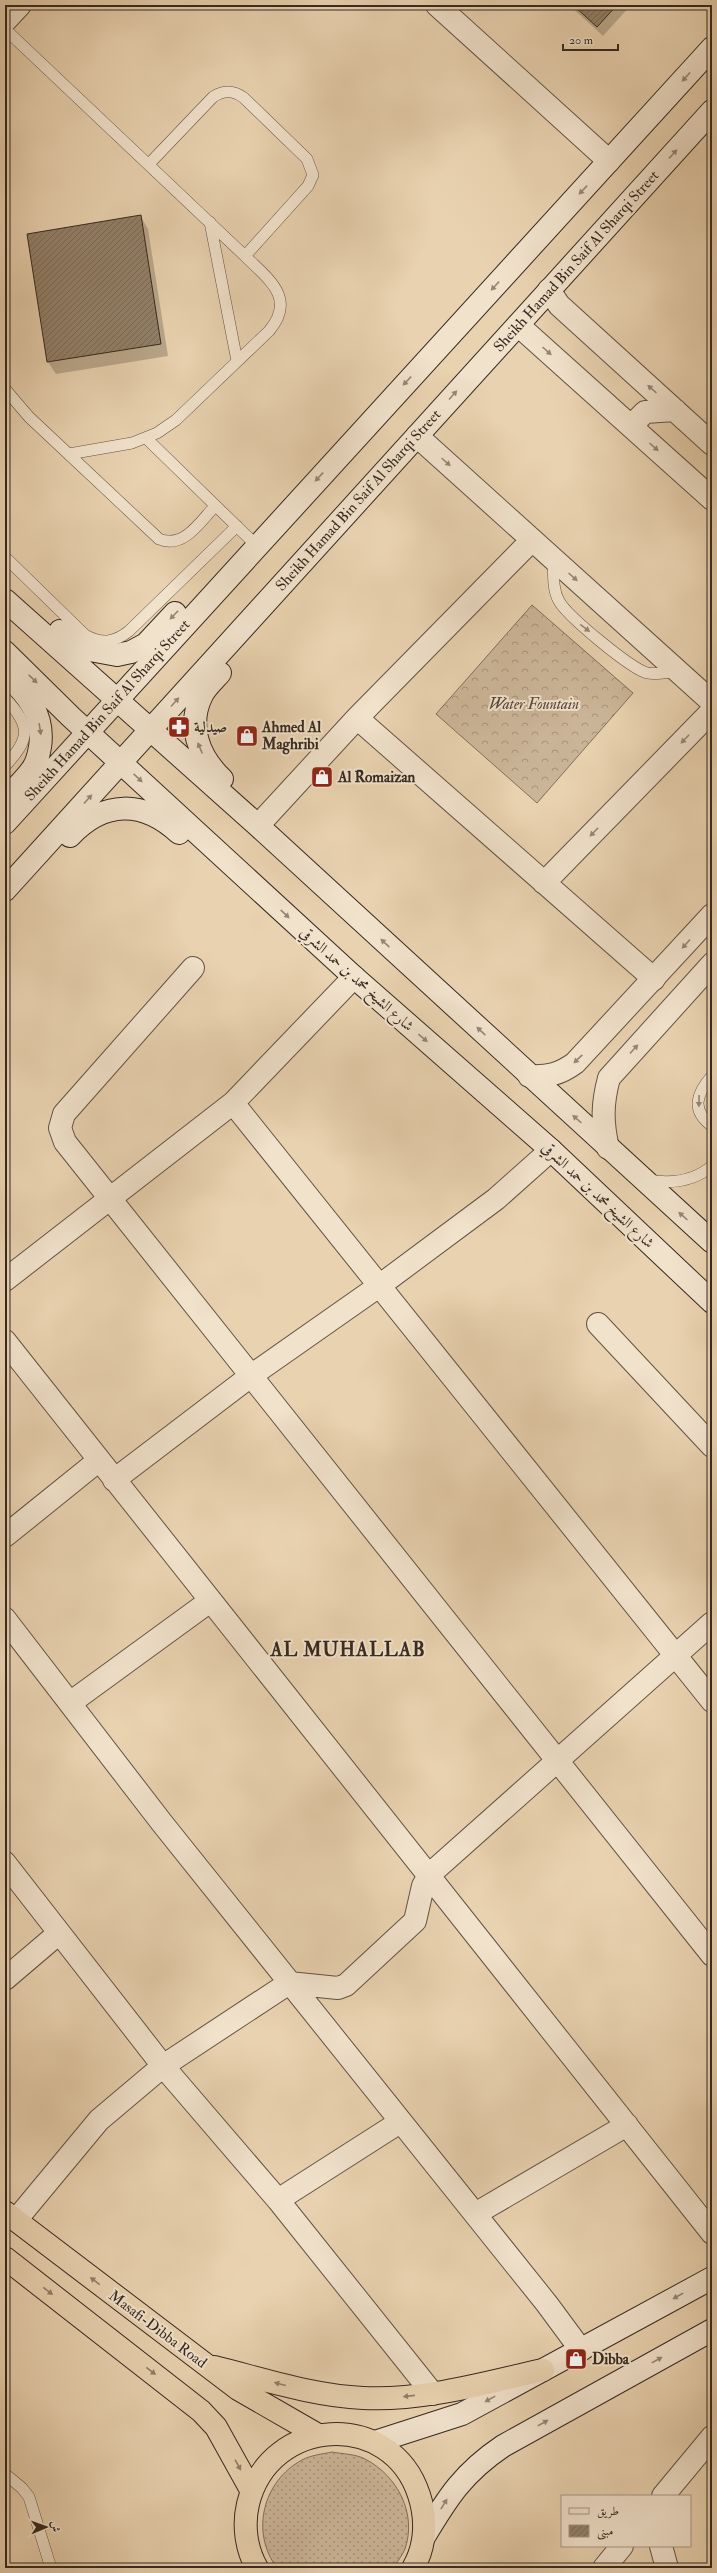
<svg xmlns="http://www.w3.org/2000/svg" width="717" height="2573" font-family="'IM FELL Double Pica',Amiri,serif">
  <defs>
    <pattern id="grass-dots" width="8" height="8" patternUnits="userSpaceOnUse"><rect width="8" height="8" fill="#cbb598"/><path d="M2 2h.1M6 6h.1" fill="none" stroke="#a6937c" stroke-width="1.8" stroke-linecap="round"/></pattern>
    <pattern id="forest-crowns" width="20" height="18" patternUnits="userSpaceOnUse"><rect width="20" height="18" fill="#cbb598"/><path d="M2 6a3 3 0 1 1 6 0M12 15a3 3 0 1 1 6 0" fill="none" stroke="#a6937c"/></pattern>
    <pattern id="building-hatch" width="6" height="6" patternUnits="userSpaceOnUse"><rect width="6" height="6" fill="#93816b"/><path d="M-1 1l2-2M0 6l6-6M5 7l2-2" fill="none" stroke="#796a58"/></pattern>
  </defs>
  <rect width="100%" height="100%" fill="#e9d2b0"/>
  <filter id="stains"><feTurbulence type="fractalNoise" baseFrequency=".005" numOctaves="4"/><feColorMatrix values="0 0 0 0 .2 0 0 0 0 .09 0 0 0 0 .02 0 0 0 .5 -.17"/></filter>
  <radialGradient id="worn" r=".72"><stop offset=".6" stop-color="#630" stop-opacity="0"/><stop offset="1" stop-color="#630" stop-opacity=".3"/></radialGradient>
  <!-- grass -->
  <path fill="url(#grass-dots)" stroke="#806f5c" d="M332 2452C342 2454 356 2454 365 2459 398 2476 417 2514 405 2549 402 2556 397 2562 393 2568H277C250 2532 263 2481 302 2460 311 2455 323 2454 332 2452Z"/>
  <!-- forest -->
  <path fill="url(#forest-crowns)" stroke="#806f5c" d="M532 605 633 693 537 803 436 714Z"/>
  <!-- shadow -->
  <path fill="#0003" d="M569 5H631L603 36Z
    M141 217 148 229 168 356 56 374 48 362 28 235Z"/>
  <!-- building -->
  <path fill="url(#building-hatch)" stroke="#362920" d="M573 5H617L597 27Z
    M141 215 161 344 47 362 27 234Z"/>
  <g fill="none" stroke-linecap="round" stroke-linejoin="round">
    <!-- service casing -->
    <g stroke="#635344" stroke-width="12">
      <path id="service" d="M5 29 245 256C268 279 297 298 269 331L176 420 157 433 132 443 69 454
        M149 164 213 97C224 90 233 90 244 98L307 159 313 175 308 186 245 256
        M210 222 237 361
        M5 389 29 417 159 539C184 549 200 522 215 506
        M146 438 256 545
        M5 557 85 635C102 644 114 643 129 631L237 526
        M553 559C554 573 552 589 559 601 567 616 630 668 647 673 656 675 668 672 677 671
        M5 698C31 726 31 738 5 766
        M712 1076C697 1093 690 1110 712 1126
        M648 1180C671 1184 694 1181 712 1166
        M5 2474 22 2488 29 2497 51 2568"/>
    </g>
    <!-- minor casing -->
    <g stroke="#635344" stroke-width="24">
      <path id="minor" d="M437 5 609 161
        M5 21 20 5
        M417 436 712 702
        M357 718 654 979
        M264 819 357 718 532 540
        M544 883 712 711
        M193 968 64 1114 60 1128 65 1142 712 1955
        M233 1103 712 1701
        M5 1280 233 1103 354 977
        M598 1324 712 1446
        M5 1341 712 2233
        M114 1480 252 1375 379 1286 496 1199 551 1150
        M5 1536 98 1461
        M5 1619 162 1823 547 2304 581 2350
        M70 1703 210 1601
        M5 1863 163 2066 278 2200 433 2394
        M5 1979 59 1933
        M278 2200 400 2122
        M475 2214 627 2125
        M16 2220 99 2120 163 2066 289 1983 338 1988 346 1985 415 1921 423 1886 429 1875 712 1623
        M663 2496 712 2437
        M661 2546 667 2568
        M604 2568 622 2546"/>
    </g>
    <!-- tertiary casing -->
    <g stroke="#635344" stroke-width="24">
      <path id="tertiary" d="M549 290 559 305 712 444
        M518 325 712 499
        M631 426 645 412 675 410
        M529 1076C548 1077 560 1074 575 1063L712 915
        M608 1148C602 1122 602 1104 609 1078L712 964"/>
    </g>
    <!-- secondary casing -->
    <g stroke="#362920" stroke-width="24">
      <path id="secondary" d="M5 600 255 823 712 1242
        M60 631 79 648 117 655 131 652 146 644 175 613
        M5 652 71 717 354 977 551 1150 712 1302
        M220 673C214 680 206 687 202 695 187 725 198 756 222 779
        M5 674C27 694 45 715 40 747 39 753 37 762 33 768 26 779 14 789 5 800
        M5 823 712 48
        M70 836C104 800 143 800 179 833
        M5 890 712 111
        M375 2442 462 2414 712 2278
        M424 2537C448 2497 463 2473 503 2446L712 2330"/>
    </g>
    <!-- trunk casing -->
    <g stroke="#362920" stroke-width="24">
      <path id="trunk" d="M5 2212 238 2389 318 2435
        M5 2258 201 2411 216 2427 251 2490
        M214 2367C263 2379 313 2396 363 2398 424 2401 484 2383 543 2370
        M257 2568C246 2549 243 2525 248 2504 269 2416 391 2409 419 2495 427 2519 426 2546 413 2568"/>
    </g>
    <!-- service -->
    <use href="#service" stroke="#f1e2cc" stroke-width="11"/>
    <!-- minor -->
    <use href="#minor" stroke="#f1e2cc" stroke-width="22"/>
    <!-- tertiary -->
    <use href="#tertiary" stroke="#f1e2cc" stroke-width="22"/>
    <!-- secondary -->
    <use href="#secondary" stroke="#f1e2cc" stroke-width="22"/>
    <!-- trunk -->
    <use href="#trunk" stroke="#e9d2b0" stroke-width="22"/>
  </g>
  <!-- one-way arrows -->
  <defs><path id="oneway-solid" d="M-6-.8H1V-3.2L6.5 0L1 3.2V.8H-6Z"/></defs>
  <g fill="#948676">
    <use href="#oneway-solid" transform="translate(686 77) rotate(132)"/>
    <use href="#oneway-solid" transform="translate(673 154) rotate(-48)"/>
    <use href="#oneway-solid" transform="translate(583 190) rotate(133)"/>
    <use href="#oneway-solid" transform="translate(495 286) rotate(133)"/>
    <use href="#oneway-solid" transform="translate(547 351) rotate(42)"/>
    <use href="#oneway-solid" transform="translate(407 381) rotate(133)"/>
    <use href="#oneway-solid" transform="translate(652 389) rotate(-138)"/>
    <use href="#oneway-solid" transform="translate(453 395) rotate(-48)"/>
    <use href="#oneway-solid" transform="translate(654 447) rotate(42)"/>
    <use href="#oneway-solid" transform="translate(446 462) rotate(42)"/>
    <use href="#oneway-solid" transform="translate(319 477) rotate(133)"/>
    <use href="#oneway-solid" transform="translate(573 577) rotate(42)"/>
    <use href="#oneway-solid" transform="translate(174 615) rotate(134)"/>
    <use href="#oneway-solid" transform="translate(585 628) rotate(38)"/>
    <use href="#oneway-solid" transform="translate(33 679) rotate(44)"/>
    <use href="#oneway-solid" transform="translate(175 702) rotate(-48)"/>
    <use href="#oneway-solid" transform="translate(40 729) rotate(81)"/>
    <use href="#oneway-solid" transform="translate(685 739) rotate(134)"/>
    <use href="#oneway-solid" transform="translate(200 748) rotate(-113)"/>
    <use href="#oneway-solid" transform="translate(138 778) rotate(43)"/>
    <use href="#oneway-solid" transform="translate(88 799) rotate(-48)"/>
    <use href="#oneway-solid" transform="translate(594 832) rotate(134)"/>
    <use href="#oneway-solid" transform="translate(285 914) rotate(43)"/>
    <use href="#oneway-solid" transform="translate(385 943) rotate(-137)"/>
    <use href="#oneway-solid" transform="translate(686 944) rotate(132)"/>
    <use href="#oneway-solid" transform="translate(481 1031) rotate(-137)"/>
    <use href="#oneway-solid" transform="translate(423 1038) rotate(41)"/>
    <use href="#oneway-solid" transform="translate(634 1049) rotate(-48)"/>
    <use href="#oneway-solid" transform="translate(578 1059) rotate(136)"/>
    <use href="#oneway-solid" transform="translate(699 1101) rotate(91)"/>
    <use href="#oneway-solid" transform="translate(577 1119) rotate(-138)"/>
    <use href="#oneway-solid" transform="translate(683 1216) rotate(-138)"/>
    <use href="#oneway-solid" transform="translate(678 2296) rotate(151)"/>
    <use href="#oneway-solid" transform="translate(657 2360) rotate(-29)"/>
    <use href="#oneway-solid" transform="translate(490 2399) rotate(151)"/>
    <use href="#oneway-solid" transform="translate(543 2423) rotate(-29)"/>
    <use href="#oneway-solid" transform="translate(444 2504) rotate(-59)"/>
  </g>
  <g fill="#907e68">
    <use href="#oneway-solid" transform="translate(95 2281) rotate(-142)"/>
    <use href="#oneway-solid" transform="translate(48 2291) rotate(38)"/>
    <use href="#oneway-solid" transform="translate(151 2371) rotate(38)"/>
    <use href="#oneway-solid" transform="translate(280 2384) rotate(-165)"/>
    <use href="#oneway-solid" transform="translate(409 2396) rotate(174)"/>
    <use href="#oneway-solid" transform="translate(238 2465) rotate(61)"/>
  </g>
  <!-- icons -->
  <defs>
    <g id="pharmacy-square" transform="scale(1.15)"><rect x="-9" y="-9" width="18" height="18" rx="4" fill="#8f2418" stroke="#f1e2cc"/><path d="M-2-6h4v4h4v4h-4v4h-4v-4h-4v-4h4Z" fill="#fff"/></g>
    <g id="shop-square" transform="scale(1.15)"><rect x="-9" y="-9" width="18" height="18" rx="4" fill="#8f2418" stroke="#f1e2cc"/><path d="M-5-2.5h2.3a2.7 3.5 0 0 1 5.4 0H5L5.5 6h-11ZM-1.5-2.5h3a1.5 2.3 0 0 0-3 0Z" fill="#fff"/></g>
  </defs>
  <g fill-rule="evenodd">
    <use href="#pharmacy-square" x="179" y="727"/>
    <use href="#shop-square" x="247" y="736"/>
    <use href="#shop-square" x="322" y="777"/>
    <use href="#shop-square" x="576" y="2359"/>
  </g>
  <g text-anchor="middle" stroke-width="4" stroke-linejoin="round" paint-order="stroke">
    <!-- street labels -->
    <g font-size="15" fill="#362920" stroke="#f1e2cc">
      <text transform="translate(576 261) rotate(-48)" y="5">Sheikh Hamad Bin Saif Al Sharqi Street</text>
      <text transform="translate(358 500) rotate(-48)" y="5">Sheikh Hamad Bin Saif Al Sharqi Street</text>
      <text transform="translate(107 710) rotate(-48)" y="5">Sheikh Hamad Bin Saif Al Sharqi Street</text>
      <text transform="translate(357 979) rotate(42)" y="5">شارع الشيخ محمد بن حمد الشرقي</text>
      <text transform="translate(598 1195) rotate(43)" y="5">شارع الشيخ محمد بن حمد الشرقي</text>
      <text transform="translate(158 2329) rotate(37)" y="5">Masafi-Dibba Road</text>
    </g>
    <!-- park labels -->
    <g font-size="15" font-style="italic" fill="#544538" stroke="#f1e2cc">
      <text x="534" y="709">Water Fountain</text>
    </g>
    <!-- poi labels -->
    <g font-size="15" font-weight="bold" fill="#362920" stroke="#f1e2cc" text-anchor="start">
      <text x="194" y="732">صيدلية</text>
      <text x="262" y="732">Ahmed Al<tspan x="262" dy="17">Maghribi</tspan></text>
      <text x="338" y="782">Al Romaizan</text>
      <text x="592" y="2364">Dibba</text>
    </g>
    <!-- district labels -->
    <g font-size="19" font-weight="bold" letter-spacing="1" fill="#362920" stroke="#f1e2cc">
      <text x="348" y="1656">AL MUHALLAB</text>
    </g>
  </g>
  <!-- margin -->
  <rect width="717" height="2573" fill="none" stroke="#e9d2b0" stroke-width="20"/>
  <rect x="6" y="6" width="705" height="2561" fill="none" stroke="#362920" stroke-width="2"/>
  <rect x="10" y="10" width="697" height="2553" fill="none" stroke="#362920"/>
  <!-- legend -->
  <rect x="561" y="2495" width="130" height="52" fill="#f1e2cc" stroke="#a69887"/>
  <rect x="569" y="2508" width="20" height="6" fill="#f1e2cc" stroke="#a69887"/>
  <text x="597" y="2515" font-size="12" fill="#362920">طريق</text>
  <rect x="569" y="2525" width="20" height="12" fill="url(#building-hatch)" stroke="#a69887"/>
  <text x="597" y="2535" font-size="12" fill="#362920">مبنى</text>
  <!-- north arrow -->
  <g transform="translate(46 2527) rotate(88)" stroke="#f1e2cc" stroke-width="3" paint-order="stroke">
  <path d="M0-3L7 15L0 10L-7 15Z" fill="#362920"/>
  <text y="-6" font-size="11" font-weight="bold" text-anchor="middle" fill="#362920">ش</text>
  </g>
  <!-- scale -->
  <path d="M563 44v6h55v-6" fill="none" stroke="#362920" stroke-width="2"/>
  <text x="569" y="44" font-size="12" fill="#362920" stroke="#f1e2cc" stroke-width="3" paint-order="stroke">20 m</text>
  <rect width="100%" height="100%" filter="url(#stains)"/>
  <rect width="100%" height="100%" fill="url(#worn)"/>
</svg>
